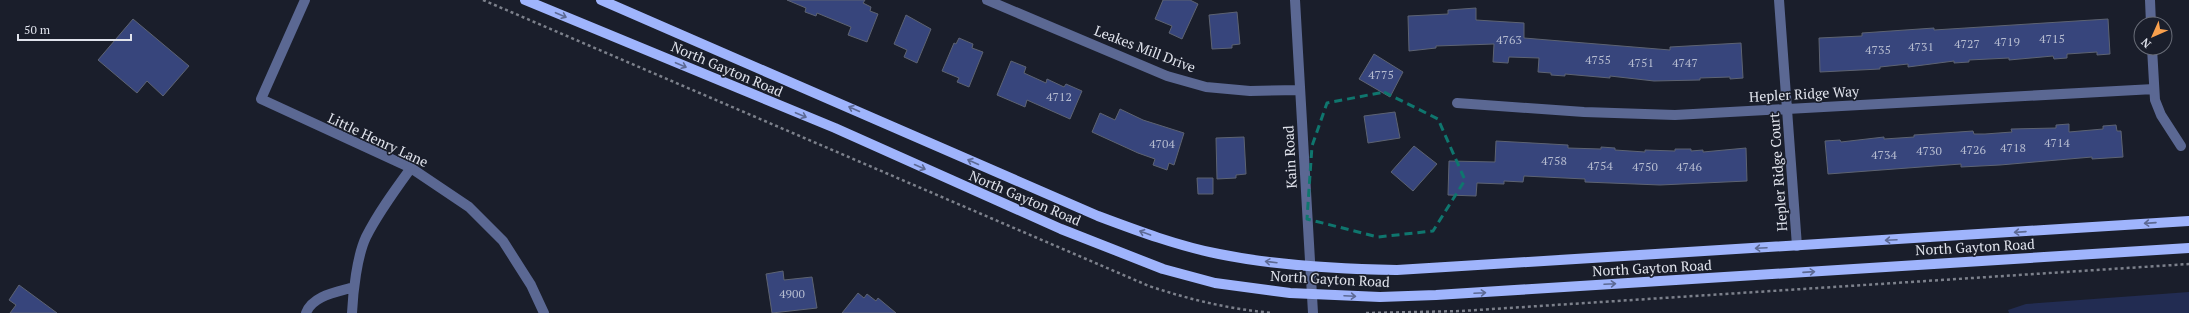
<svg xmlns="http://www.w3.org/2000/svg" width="2189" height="313" font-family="'PT Serif',serif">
  <rect width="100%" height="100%" fill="#1a1e2b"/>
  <!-- green -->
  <path fill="#222c52" d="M2189 292V313H2009L2008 310 2026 304Z"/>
  <!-- building -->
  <path fill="#37457c" stroke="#5d6372" d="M787 0H865L863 3 871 7 870 11 878 14 867 42 848 35 851 27 817 13 816 16 805 12 806 8Z
    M1163 0H1190L1198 4 1182 39 1169 33 1172 26 1155 19Z
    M1476 8V20L1524 23V38L1670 50V47L1741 43 1743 78 1730 79V77L1700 78V80L1654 81 1610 76V78L1565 74V76L1551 75V73L1538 72 1539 58 1509 57 1508 63 1493 62 1494 44 1436 46V48L1409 51 1408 16 1448 14V10Z
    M1237 12 1240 44 1232 45V48L1212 49 1209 15Z
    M906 15 931 29 917 63 904 57 907 50 894 44Z
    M133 19 189 66 163 96 147 81 137 93 98 60Z
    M2108 19 2110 54 2097 55V52L2067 54V58L2054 59 2053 56 2009 60V58L1969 60V62L1954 63V61L1908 67V64L1880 67V69L1820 72 1819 38 1862 36V33L1934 28V30Z
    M959 38 973 44 972 48 983 52 969 87 957 82 959 78 942 71 954 43 956 44Z
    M1374 54 1403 72 1390 97 1359 79Z
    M1011 61 1026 67 1024 73 1046 83 1047 79 1064 87 1066 84 1082 91 1070 119 1027 100 1025 107 997 95Z
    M1120 109 1143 120 1184 133 1174 165 1169 163 1167 170 1153 165 1155 159 1138 153 1092 132 1100 113 1115 120Z
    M1395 112 1400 138 1368 143 1364 116Z
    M2069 124V132L2103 129V126L2116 125 2117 131H2121L2123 157 2092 159V157L2000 165 1961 167V164L1828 174 1825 141 1840 140 1841 142 1884 137V139L1914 137V135L1973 131 1974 134H1985L2012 132 2011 129 2056 128V125Z
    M1244 137 1246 174 1236 175V178L1217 179 1216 138Z
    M1496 141 1568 145V148L1601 149V147L1615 148V150L1645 152V150L1675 151V149H1691V151L1703 150V152L1746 148 1747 181 1660 185 1585 182V179L1524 176 1523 182 1504 181V184L1477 183 1476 196 1448 195 1449 161 1495 162Z
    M1414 146 1437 164 1413 191 1391 172Z
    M1197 178H1213V194H1198Z
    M783 271 784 280 812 277 817 308 772 313 766 274Z
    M19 285 57 313H10L16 305 9 300Z
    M858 293 864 298 867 294 876 301 878 298 896 313H842Z"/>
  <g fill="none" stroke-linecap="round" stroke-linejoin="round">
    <!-- path -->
    <path stroke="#7c808b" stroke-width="2.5" stroke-dasharray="3 3" stroke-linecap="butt" d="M483 0 1149 286C1191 300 1229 309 1273 313
      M1366 313 1462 311 2189 264"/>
    <!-- minor -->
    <path stroke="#5b6893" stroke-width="10" d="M305 0 261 99 411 168 469 207 503 241 531 285 544 313
      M987 0 1167 76 1206 87 1250 91 1300 90
      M1295 0 1313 313
      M1779 0 1797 246
      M2150 0 2151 24
      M2152 48 2155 100 2161 115 2181 146
      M1457 103 1584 112 1675 115 2154 89
      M306 313C313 295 338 292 354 287
      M352 313C353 292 357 256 366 237 378 213 395 190 411 168"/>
    <!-- major -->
    <path stroke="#9fb4fc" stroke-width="10" d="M525 0 835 128 1061 229 1163 269 1215 283 1290 293 1380 297 1436 295 2189 248
      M601 0 1098 216C1138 231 1178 246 1219 254 1278 266 1338 269 1397 270L2189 221"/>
  </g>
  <!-- one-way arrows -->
  <defs><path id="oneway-shaft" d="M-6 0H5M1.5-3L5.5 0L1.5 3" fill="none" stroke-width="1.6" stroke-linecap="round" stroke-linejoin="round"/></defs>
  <g stroke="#5c6994">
    <use href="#oneway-shaft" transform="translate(561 15) rotate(23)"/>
    <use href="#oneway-shaft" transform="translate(681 65) rotate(23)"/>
    <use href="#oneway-shaft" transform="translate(854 109) rotate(-156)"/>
    <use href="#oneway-shaft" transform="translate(801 115) rotate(23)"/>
    <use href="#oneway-shaft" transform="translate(973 162) rotate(-156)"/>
    <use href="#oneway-shaft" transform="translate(920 167) rotate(24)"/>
    <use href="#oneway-shaft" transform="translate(2150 223) rotate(176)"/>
    <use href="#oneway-shaft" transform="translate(2020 232) rotate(176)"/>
    <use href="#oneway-shaft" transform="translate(1145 233) rotate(-160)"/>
    <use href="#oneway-shaft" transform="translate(1891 240) rotate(177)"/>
    <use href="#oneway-shaft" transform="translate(1761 248) rotate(177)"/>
    <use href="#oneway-shaft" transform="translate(1271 262) rotate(-173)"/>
    <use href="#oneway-shaft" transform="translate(1809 272) rotate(-4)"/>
    <use href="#oneway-shaft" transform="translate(1610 284) rotate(-3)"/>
    <use href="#oneway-shaft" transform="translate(1480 293) rotate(-3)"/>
    <use href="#oneway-shaft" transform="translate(1350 296) rotate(3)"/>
  </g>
  <!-- marked area -->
  <path fill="none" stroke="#0f766e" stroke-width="3" stroke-dasharray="8 5" stroke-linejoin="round" d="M1384 92 1438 119 1465 180 1433 231 1378 237 1307 219 1312 146 1327 103Z"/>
  <g text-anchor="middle" stroke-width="3.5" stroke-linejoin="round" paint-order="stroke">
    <!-- number labels -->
    <g font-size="12" fill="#b6bcd0">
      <text x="2052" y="43">4715</text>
      <text x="1509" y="44">4763</text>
      <text x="2007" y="46">4719</text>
      <text x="1967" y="48">4727</text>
      <text x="1921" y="51">4731</text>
      <text x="1878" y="54">4735</text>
      <text x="1598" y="64">4755</text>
      <text x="1641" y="67">4751</text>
      <text x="1685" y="67">4747</text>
      <text x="1381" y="79">4775</text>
      <text x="1059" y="101">4712</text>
      <text x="2057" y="147">4714</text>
      <text x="1162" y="148">4704</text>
      <text x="2013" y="152">4718</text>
      <text x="1973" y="154">4726</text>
      <text x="1929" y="155">4730</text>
      <text x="1884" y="159">4734</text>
      <text x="1554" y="165">4758</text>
      <text x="1600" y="170">4754</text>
      <text x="1645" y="171">4750</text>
      <text x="1689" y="171">4746</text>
      <text x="792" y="298">4900</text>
    </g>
    <!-- street labels -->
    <g font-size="14" fill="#e0e3ec" stroke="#1a1e2b">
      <text transform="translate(1145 49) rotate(21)" y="5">Leakes Mill Drive</text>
      <text transform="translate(727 69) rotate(23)" y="5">North Gayton Road</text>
      <text transform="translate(1804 94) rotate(-3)" y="5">Hepler Ridge Way</text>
      <text transform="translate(378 140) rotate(25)" y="5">Little Henry Lane</text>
      <text transform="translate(1290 157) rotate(-93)" y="5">Kain Road</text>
      <text transform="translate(1778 172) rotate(-94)" y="5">Hepler Ridge Court</text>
      <text transform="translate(1025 198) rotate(23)" y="5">North Gayton Road</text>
      <text transform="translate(1975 247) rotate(-3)" y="5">North Gayton Road</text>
      <text transform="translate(1652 268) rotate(-3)" y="5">North Gayton Road</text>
      <text transform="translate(1330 279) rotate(3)" y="5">North Gayton Road</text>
    </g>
  </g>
  <!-- north arrow -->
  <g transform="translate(2153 36) rotate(225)"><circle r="19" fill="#1a1e2b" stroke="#696d78"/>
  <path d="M0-3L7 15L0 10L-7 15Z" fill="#f9a04d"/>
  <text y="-6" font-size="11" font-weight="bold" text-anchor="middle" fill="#e0e3ec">N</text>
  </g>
  <!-- scale -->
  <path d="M18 34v6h113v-6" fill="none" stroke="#e0e3ec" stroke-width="2"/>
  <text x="24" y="34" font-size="12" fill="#e0e3ec" stroke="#1a1e2b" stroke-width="3" paint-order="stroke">50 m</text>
</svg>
